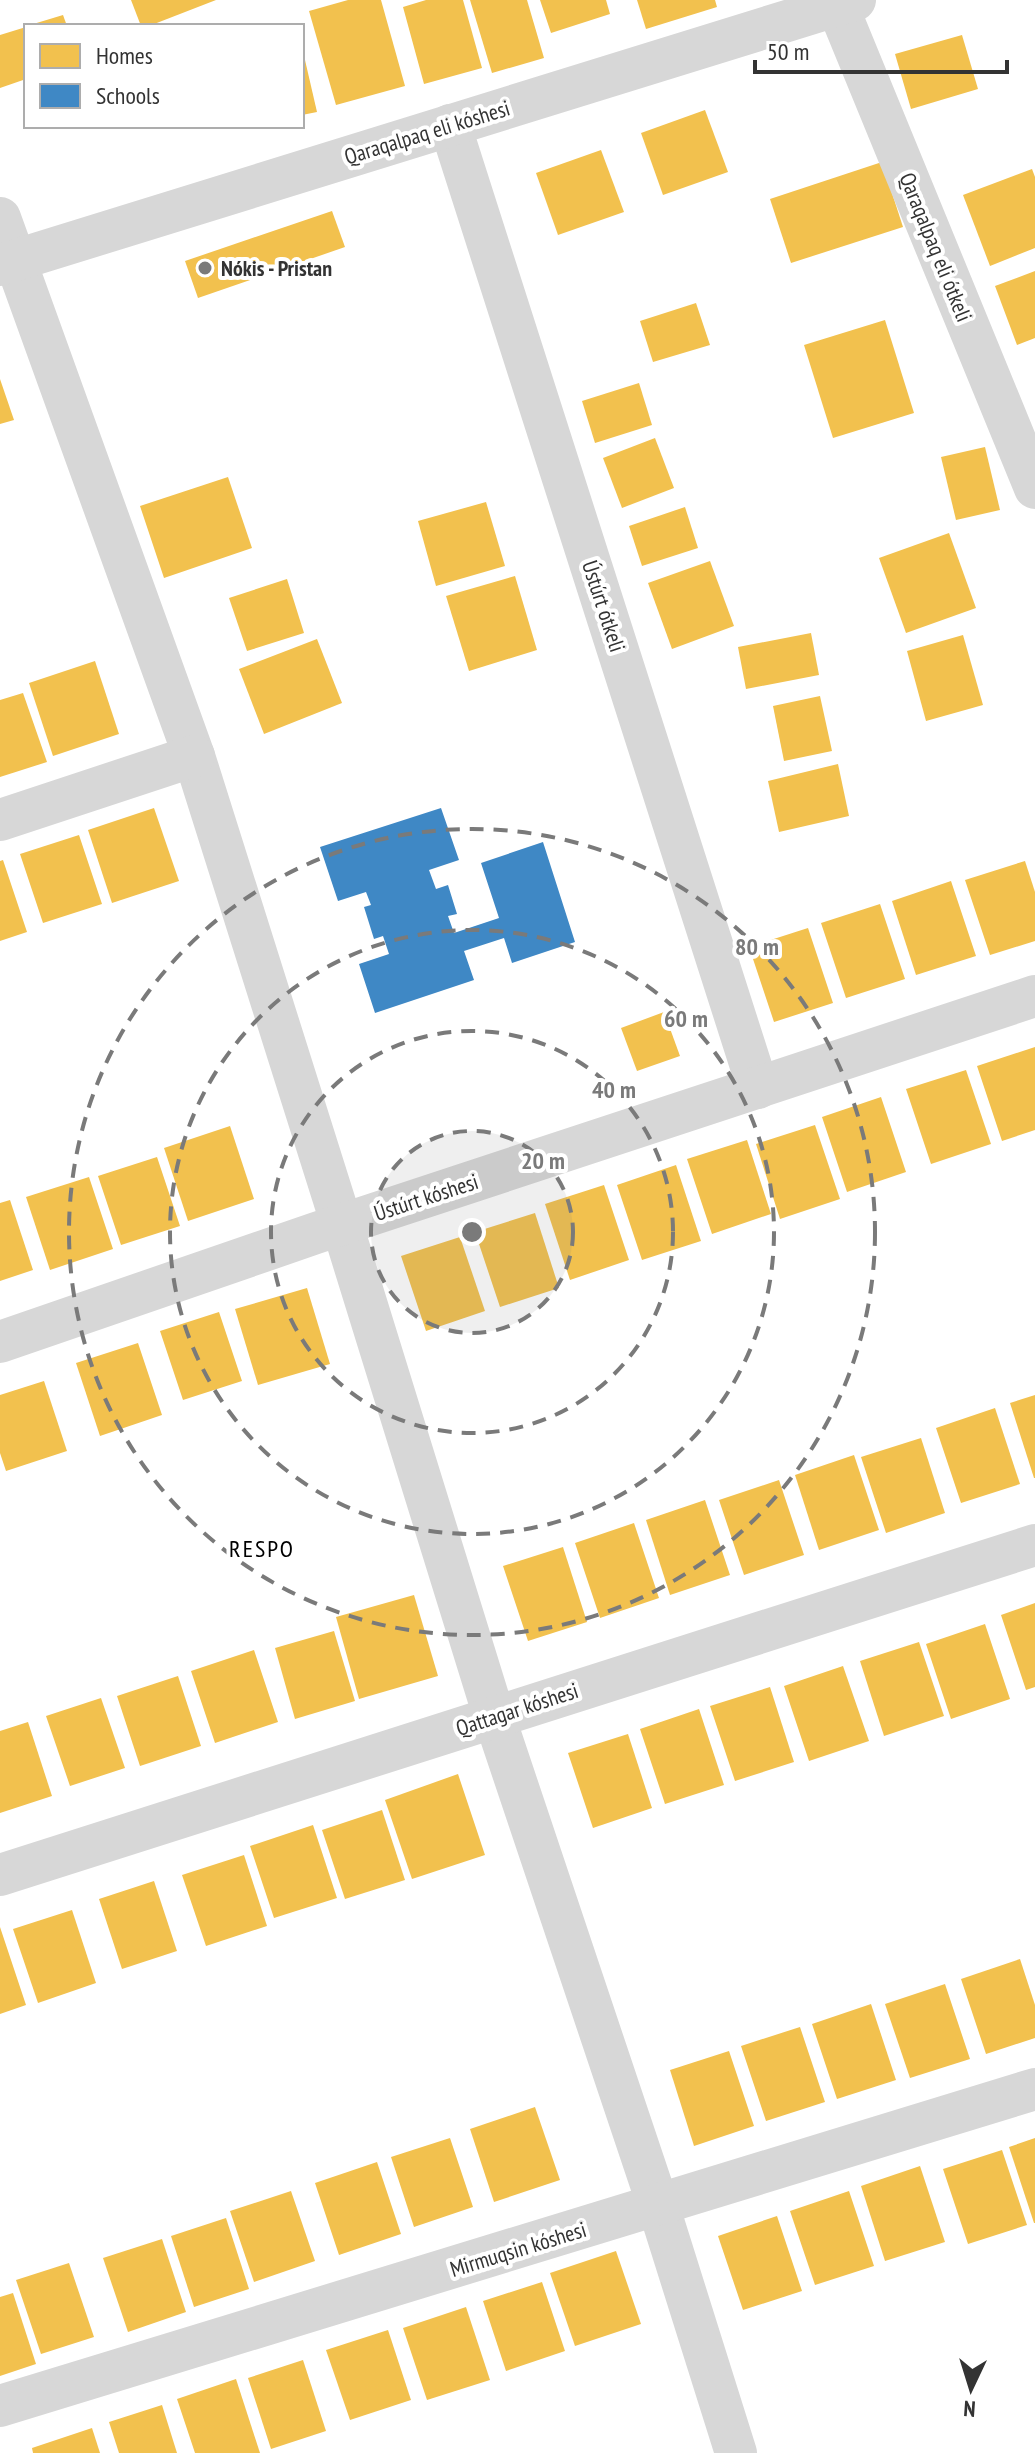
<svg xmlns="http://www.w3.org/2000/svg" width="1035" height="2453" font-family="'PT Sans Narrow',sans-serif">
<rect width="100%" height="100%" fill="#fff"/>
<g fill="#f2c14e">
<polygon points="131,0 216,0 149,26 141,26"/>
<polygon points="348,0 381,0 405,86 336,105 309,11"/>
<polygon points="426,0 463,0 482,68 424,84 403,7"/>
<polygon points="470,0 527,0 544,58 492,73"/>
<polygon points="540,0 606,0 610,14 551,33"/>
<polygon points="637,0 715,0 717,7 646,29"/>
<polygon points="63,15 67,26 30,26 30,25"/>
<polygon points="26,27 26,79 0,88 0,35"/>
<polygon points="962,35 978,89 911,109 895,54"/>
<polygon points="302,47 317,112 302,115"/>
<polygon points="705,110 728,172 663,195 641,133"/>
<polygon points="601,150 624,212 558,235 536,173"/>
<polygon points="882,162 903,227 791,263 770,199"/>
<polygon points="1032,169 1035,177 1035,248 990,266 963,195"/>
<polygon points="332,211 345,247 198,298 185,261"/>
<polygon points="1035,271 1035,338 1017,345 995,286"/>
<polygon points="696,303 710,345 653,362 640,321"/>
<polygon points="885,320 914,413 833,438 804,345"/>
<polygon points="0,379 14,420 0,424"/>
<polygon points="639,383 652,425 595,443 582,401"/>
<polygon points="655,438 674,488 622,508 603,458"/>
<polygon points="985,447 1000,510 956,520 941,457"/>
<polygon points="228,477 252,548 164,578 140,506"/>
<polygon points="486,502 505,566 436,586 418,521"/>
<polygon points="685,507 698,548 642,566 629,526"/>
<polygon points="949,533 976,608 906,633 879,558"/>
<polygon points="710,561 734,626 672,649 648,583"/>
<polygon points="515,576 537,650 469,671 446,596"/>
<polygon points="287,579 304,633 247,651 229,598"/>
<polygon points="811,633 819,675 746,689 738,647"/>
<polygon points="963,635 983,705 926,721 907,651"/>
<polygon points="317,639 342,703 264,734 239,669"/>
<polygon points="95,661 119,734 53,756 29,683"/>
<polygon points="23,693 47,762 0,777 0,700"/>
<polygon points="820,696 832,751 784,761 773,706"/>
<polygon points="838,764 849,816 779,832 768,781"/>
<polygon points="154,808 179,881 112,903 88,830"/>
<polygon points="79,835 102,904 43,923 20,854"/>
<polygon points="3,860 27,932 0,941 0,861"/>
<polygon points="1025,861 1035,892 1035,941 990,955 965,880"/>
<polygon points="951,881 976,956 916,975 892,901"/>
<polygon points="880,904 905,979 846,998 821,923"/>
<polygon points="808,928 833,1003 774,1022 749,947"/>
<polygon points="664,1012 680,1056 637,1071 621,1028"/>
<polygon points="1035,1047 1035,1130 1002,1141 977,1066"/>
<polygon points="966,1070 991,1144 931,1164 906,1089"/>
<polygon points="881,1097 906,1172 847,1192 822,1117"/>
<polygon points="815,1125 840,1199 780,1219 756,1144"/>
<polygon points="230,1126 254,1199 188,1221 164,1148"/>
<polygon points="747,1140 771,1214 712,1234 687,1159"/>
<polygon points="157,1157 180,1226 121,1245 98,1176"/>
<polygon points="676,1165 701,1241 642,1260 617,1185"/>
<polygon points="89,1177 113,1249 50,1270 26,1197"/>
<polygon points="604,1185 629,1260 570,1280 545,1204"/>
<polygon points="10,1200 33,1270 0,1281 0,1203"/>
<polygon points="535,1213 559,1288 500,1307 475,1232"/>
<polygon points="460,1237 485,1311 426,1331 401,1256"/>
<polygon points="307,1288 330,1364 258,1385 235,1309"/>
<polygon points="219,1312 242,1381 183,1400 160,1331"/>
<polygon points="138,1343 162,1415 100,1436 76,1363"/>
<polygon points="44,1381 67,1451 6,1471 0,1453 0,1395"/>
<polygon points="1035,1395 1035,1478 1034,1478 1010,1403"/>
<polygon points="995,1408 1020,1484 961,1503 936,1428"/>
<polygon points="921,1438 945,1513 886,1533 861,1457"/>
<polygon points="854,1455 879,1530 819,1550 795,1475"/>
<polygon points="779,1480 804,1555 744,1575 719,1500"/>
<polygon points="705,1500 730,1575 670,1595 646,1520"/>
<polygon points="634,1523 659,1598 600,1618 575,1543"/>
<polygon points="563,1547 587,1622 528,1641 503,1566"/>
<polygon points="414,1595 438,1676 359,1699 336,1617"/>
<polygon points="1035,1603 1035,1687 1026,1690 1001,1615"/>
<polygon points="985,1624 1010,1699 951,1719 926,1644"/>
<polygon points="334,1631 355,1701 295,1719 275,1648"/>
<polygon points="919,1642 944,1716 884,1736 860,1661"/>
<polygon points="254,1650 278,1722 215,1743 191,1671"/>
<polygon points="843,1666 869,1741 809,1761 784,1686"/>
<polygon points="178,1676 201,1746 140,1766 117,1696"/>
<polygon points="770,1687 794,1762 735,1781 710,1706"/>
<polygon points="101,1698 125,1768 70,1786 46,1716"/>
<polygon points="699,1709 724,1785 665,1804 640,1729"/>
<polygon points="28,1722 52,1796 0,1813 0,1731"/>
<polygon points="628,1734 652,1808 593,1828 568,1753"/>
<polygon points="458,1774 485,1855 412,1879 385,1800"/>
<polygon points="382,1810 405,1880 345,1899 322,1830"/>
<polygon points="313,1825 337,1898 274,1918 250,1846"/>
<polygon points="244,1855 267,1926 206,1946 182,1875"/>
<polygon points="154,1881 177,1951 122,1969 99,1899"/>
<polygon points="72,1910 96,1983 38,2003 13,1929"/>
<polygon points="0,1927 26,2005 0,2014"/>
<polygon points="1020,1959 1035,2005 1035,2038 986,2054 961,1979"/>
<polygon points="945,1984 970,2059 910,2078 885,2004"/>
<polygon points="871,2004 896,2080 837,2099 812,2024"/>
<polygon points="800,2027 825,2102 766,2121 741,2046"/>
<polygon points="729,2051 754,2126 694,2146 670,2070"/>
<polygon points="535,2107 560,2180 494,2202 470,2129"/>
<polygon points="450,2138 473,2207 414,2227 391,2157"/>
<polygon points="1035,2138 1035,2223 1034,2223 1009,2147"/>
<polygon points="1002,2150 1027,2225 968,2244 943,2169"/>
<polygon points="377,2162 401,2234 339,2255 315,2183"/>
<polygon points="920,2166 945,2242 885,2261 861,2186"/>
<polygon points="291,2191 315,2261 254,2282 230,2211"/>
<polygon points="849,2191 874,2266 815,2285 790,2211"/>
<polygon points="777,2216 802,2291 743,2310 718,2236"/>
<polygon points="226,2218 249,2289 194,2307 171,2236"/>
<polygon points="162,2239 186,2312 128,2332 103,2258"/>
<polygon points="616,2251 641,2324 575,2346 550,2273"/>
<polygon points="69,2263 94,2337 41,2354 16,2280"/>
<polygon points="542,2282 565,2351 506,2371 483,2301"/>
<polygon points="13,2293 36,2364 0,2376 0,2297"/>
<polygon points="466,2307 490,2380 427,2400 403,2328"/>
<polygon points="388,2330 411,2400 350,2420 326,2350"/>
<polygon points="303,2360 326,2431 271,2449 248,2378"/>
<polygon points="236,2379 260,2453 195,2453 177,2399"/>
<polygon points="162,2405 177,2453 119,2453 109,2422"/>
<polygon points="92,2428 100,2453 33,2453 32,2448"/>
</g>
<polygon fill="#3f88c5" points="441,808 459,860 429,870 436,889 448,885 457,914 448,916 454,933 499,918 481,863 543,842 575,942 512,963 504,938 464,951 474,980 375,1013 359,964 389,954 383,936 374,939 364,907 371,905 366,892 338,901 320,847"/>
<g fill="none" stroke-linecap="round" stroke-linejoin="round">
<g stroke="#d7d7d7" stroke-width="42">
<polyline points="837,5 1035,488"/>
<polyline points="450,125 758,1088"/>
<polyline points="0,218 194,756 342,1225 494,1716 658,2205 736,2453"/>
<polyline points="0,265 855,0"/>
<polyline points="0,820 194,756"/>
<polyline points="0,1342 316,1233 1035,996"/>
<polyline points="0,1875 1035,1545"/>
<polyline points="0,2406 1035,2089"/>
</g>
</g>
<circle cx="472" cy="1232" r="101" fill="#7a7a7a" fill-opacity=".12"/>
<g fill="none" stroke="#7a7a7a" stroke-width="4" stroke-dasharray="14 10">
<circle cx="472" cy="1232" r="101"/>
<circle cx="472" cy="1232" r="201"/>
<circle cx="472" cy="1232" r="302"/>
<circle cx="472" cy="1232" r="403"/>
</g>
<circle fill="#7a7a7a" stroke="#fff" stroke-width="3" cx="205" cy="268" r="8"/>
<g text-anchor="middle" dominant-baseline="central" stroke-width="8" stroke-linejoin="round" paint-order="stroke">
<g font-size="22" fill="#333" stroke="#fff">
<text transform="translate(427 132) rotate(-17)">Qaraqalpaq eli kóshesi</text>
<text transform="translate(936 247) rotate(68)">Qaraqalpaq eli ótkeli</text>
<text transform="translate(604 606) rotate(72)">Ústúrt ótkeli</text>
<text transform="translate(426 1197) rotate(-18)">Ústúrt kóshesi</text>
<text transform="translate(517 1709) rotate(-18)">Qattagar kóshesi</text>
<text transform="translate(518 2249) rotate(-17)">Mirmuqsin kóshesi</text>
</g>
<g font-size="22" font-weight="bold" fill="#333" stroke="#fff" text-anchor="start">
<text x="221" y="268">Nókis - Pristan</text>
</g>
<g font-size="24" letter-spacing="2" fill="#000" stroke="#fff">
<text x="262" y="1548">RESPO</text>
</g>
</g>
<circle cx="472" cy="1232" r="12" fill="#7a7a7a" stroke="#fff" stroke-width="4"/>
<g font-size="24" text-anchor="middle" font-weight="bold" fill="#7a7a7a" stroke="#fff" stroke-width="8" stroke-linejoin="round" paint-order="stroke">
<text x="757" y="955">80 m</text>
<text x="686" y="1027">60 m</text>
<text x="614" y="1098">40 m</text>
<text x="543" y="1169">20 m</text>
</g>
<rect x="24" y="24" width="280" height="104" fill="#ffffff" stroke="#adadad" stroke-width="2"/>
<rect x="40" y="44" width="40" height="24" fill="#f2c14e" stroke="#adadad" stroke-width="2"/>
<text x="96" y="64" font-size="24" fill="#333333">Homes</text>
<rect x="40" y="84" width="40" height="24" fill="#3f88c5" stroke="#adadad" stroke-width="2"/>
<text x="96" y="104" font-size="24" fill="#333333">Schools</text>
<g transform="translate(971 2389) rotate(184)" stroke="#ffffff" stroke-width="6" paint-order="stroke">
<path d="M0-6L14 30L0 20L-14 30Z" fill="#333333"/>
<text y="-12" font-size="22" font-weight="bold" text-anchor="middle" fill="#333333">N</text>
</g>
<path d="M755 60v12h252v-12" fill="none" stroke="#333333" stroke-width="4"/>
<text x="767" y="60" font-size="24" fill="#333333" stroke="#ffffff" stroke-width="6" paint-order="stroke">50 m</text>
</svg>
